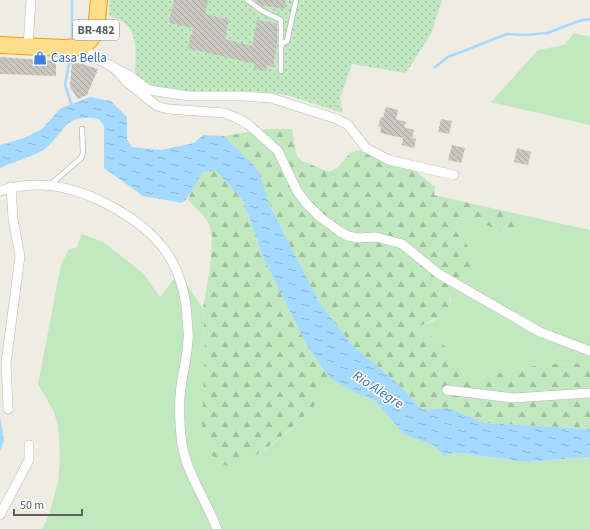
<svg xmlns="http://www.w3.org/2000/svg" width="590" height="529" font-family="'Source Sans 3',sans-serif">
<defs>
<pattern id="forest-firs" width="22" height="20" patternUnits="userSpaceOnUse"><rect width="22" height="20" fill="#c1e8bf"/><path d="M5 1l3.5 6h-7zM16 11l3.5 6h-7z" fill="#a0bf9f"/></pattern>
<pattern id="park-dots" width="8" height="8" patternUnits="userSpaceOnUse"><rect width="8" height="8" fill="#c1e8bf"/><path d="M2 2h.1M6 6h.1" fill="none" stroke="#a0bf9f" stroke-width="1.8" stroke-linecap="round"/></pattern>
<pattern id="water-ripples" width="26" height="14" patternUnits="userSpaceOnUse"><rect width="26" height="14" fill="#a4daff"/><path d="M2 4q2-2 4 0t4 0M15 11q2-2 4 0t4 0" fill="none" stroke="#89b4d2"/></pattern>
<pattern id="building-back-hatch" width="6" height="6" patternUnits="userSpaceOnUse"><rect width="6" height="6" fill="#cac7c1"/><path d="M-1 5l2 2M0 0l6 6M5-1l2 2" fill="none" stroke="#a7a5a0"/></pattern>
</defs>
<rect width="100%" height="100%" fill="#efece4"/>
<g fill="#c1e8bf">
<polygon points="574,33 590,37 590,125 491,102 538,50 564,45"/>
<polygon points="518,214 590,230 590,363 544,364 467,380 445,346 418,327 435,320 451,301 449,291 474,276 462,239 455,230 457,220 471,219 482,222 499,232 518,230 522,223"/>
<path d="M82,234l21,8 40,31 17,24 16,-21 12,10 15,23 2,34 -1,55 30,68c26,-9 61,-37 78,-59 7,-8 12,-20 18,-29l25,15 19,7 31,35 28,10 10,10 16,-2 68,9 63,-5v72h-548l7,-14 9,-33 2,-23 -2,-33 -4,-14 -16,-28 23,-119 7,-15 9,-3z"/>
</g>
<g fill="url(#forest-firs)">
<path d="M269,129h23l5,27 5,5 27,11 9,-5 12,-14 13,-4 40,12 32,26 -1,8 84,19 4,9 -4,7 -19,2 -17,-10 -11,-3 -14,1 -2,10 19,24v22l-25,15c5,25 -12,26 -31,36l27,19 22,34 77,-16 46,-1v66l-105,-6 -37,-15 -25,2 -29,-30 -42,-35 -33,-43 -16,-28 -37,-78 -32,-51 -10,-9z"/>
<path d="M216,171l27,29 20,57 45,91 22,30c-6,9 -10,20 -17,29 -13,15 -59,55 -78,59 -19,3 -30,-19 -33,-34l3,-89 -2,-34 7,-41 2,-31 -3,-13 -7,-10 -14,-14 7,-17 8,-11z"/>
</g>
<path fill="url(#park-dots)" d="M110,0h332l-11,34 -25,39 -54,-9 -12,34 3,15 -56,-18 -36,-4h-62l-37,-5 -17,-10c0,-15 4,-40 -9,-52 -4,-4 -11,-6 -17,-8z"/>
<g fill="url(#water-ripples)">
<path d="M90,97l21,4 16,16v22l5,8 29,3 33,-7 9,-8 21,1 28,27 7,10 11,33 49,96 33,43 42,35 29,30 25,-2 37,15 105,6v28l-63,5 -68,-9 -16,2 -10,-10 -28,-10 -31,-35 -19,-7 -25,-15 -22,-30 -45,-91 -20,-57 -27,-29 -13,1c-7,9 -13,26 -21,31l-39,-7 -39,-28v-42l-5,-7c-35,-6 -32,11 -53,29 -11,8 -33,14 -46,20v-23l24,-7 18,-9 19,-21z"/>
<polygon points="0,415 4,441 0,451"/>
</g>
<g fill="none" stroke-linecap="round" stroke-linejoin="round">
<g stroke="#a4daff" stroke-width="2.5">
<polyline points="72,41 72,0"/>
<polyline points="71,52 65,85 72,106"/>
<polyline points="435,67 448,57 507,34 525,35 547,33 579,21 590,19"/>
</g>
</g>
<g fill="url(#building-back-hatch)">
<polygon points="174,0 208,0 205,14 229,20 225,39 252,46 257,20 277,24 277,44 273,67 267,65 266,71 254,69 255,64 188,48 193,28 169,23"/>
<polygon points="255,0 286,0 284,9 260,5"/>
<polygon points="0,57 56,61 56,76 0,74"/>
<polygon points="72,61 98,69 87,95 78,99 70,87"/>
<polygon points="386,107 398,110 396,119 406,122 404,127 414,130 412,138 416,139 414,148 402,145 403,138 380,133 381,127 378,126 381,117 383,118"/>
<polygon points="441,119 452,121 449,134 438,132"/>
<polygon points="452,145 465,148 461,163 448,160"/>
<polygon points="517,148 531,152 528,165 514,162"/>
</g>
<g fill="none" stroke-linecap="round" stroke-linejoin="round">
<g stroke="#b7babf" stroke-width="6">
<g id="lane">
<polyline points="247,0 264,12 281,20 281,71"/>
<polyline points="281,45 287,41 296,0"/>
<polyline points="50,185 81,158 83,153 82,129"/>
</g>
</g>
<g stroke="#b7babf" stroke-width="10">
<g id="street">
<polyline points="28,46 31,0"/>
<polyline points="82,47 95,58 127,74 149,90 189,96 242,96 271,98 337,119 348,125 366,148 389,160 454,175"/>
<polyline points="112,66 128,83 157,106 168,109 224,113 237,118 249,125 278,151 297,191 306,203 320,217 339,231 348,236 358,238 376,237 402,244 439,274 519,320 540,332 590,351"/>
<path d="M0,191c36,-12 72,-5 105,12 49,25 78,56 82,113 0,8 2,17 1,24 -1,20 -7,38 -8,57 -1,14 0,38 3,52 6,28 24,53 34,80"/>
<polyline points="447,390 513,398 590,393"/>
<polyline points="8,409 6,363 20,256 13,219 11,187"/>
<polyline points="0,515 29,460 29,445"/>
</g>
</g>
<g stroke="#f3a000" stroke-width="18">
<polyline id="highway" points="0,45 63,48 82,47 91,39 96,30 99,0"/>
</g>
<use href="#lane" stroke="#fff" stroke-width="4.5"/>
<use href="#street" stroke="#fff" stroke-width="9"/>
<use href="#highway" stroke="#ffde8b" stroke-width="16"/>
</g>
<defs>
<g id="shop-bare" transform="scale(1.08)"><path d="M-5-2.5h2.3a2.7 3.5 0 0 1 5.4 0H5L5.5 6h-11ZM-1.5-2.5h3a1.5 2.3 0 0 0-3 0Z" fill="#3f7fe0" stroke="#fff" stroke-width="2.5" paint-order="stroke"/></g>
</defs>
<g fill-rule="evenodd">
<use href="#shop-bare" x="40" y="58"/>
</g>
<g text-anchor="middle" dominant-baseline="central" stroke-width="3" stroke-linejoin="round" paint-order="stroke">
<rect fill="#fff" stroke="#8d9093" stroke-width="1" x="73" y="20" width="46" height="20" rx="3"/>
<g font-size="12" font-weight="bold" fill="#5c6065">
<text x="96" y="30">BR-482</text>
</g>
<g font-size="13" fill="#366cbe" stroke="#fff" text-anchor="start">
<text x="51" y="58">Casa Bella</text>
</g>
<g font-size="14" font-style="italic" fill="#3a75ad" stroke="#fff">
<text transform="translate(378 390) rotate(33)">Rio Alegre</text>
</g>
</g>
<path d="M14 509v6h68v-6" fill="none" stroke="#5c6065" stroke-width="2"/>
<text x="20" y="509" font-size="12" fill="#5c6065" stroke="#ffffff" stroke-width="3" paint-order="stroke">50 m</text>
</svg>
